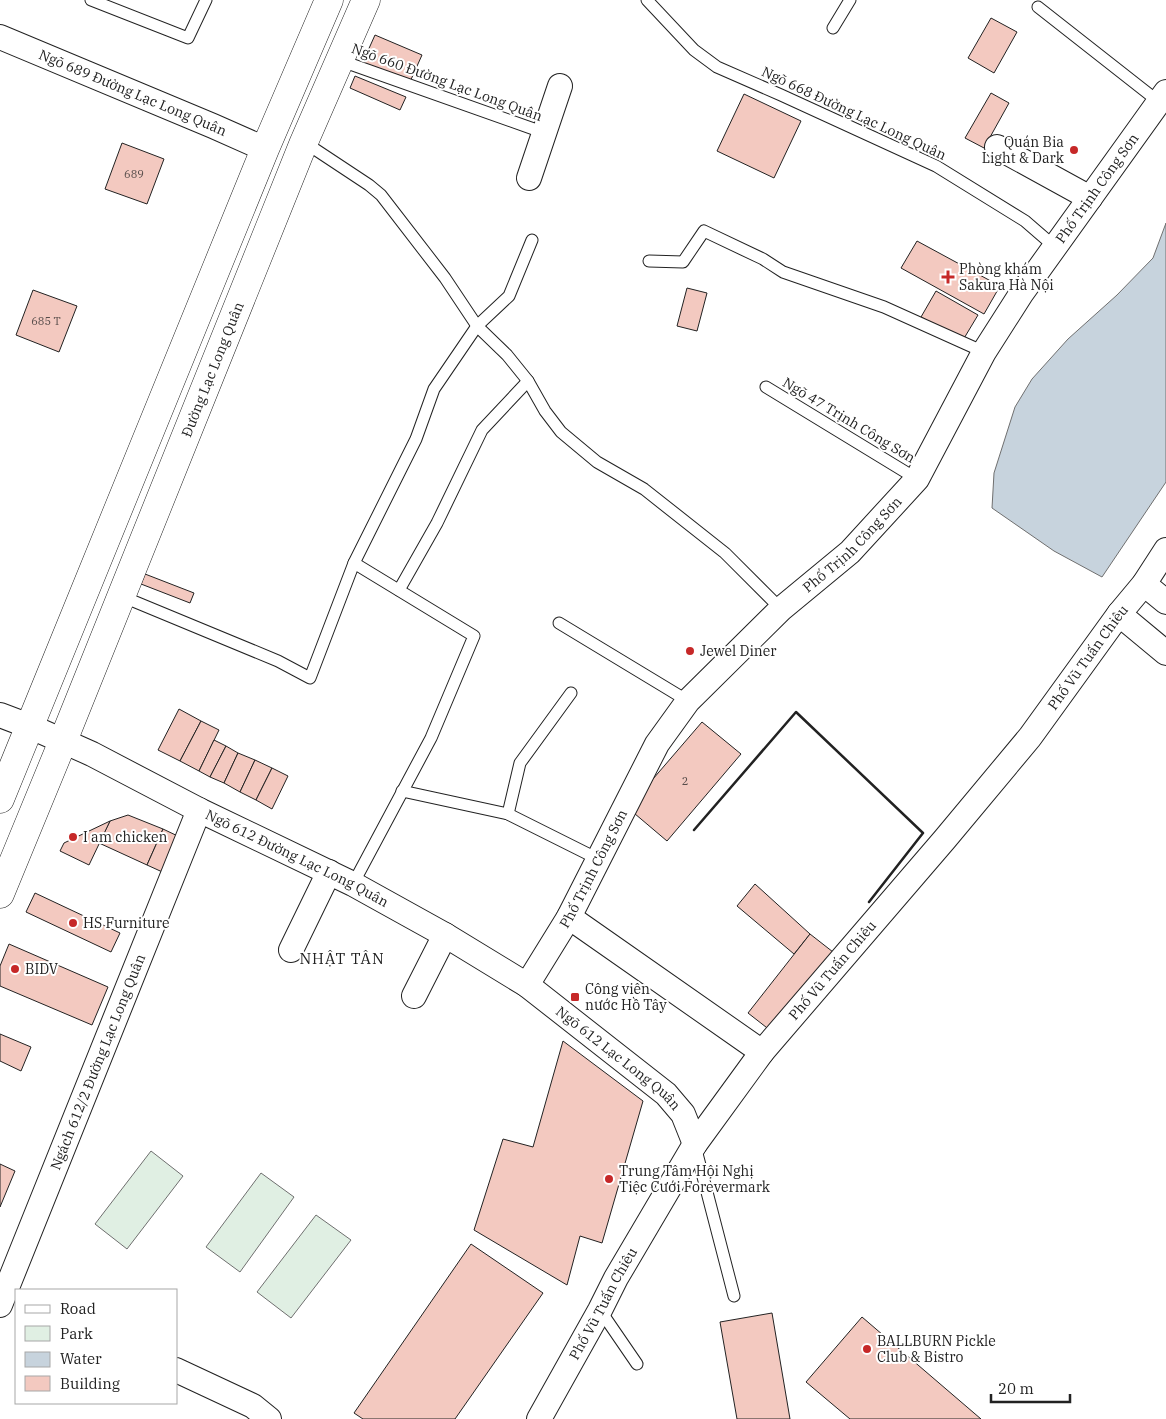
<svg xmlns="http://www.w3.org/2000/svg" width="1166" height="1419" font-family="'IBM Plex Serif',serif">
<rect width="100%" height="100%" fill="#fff"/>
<g fill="#e0efe3" stroke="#6f6f6f">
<polygon points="151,1151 183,1176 127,1249 95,1224"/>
<polygon points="261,1173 294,1197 240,1272 206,1247"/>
<polygon points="316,1215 351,1240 291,1318 257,1292"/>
</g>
<polygon fill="#c7d3dd" stroke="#6f6f6f" points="1166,223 1166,482 1102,577 1054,551 992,508 994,473 1015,407 1032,379 1068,339 1117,295 1153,258"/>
<g fill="#f3c9c0" stroke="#222">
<polygon points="991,18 1017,32 994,73 968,58"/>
<polygon points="375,35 422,55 409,84 362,64"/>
<polygon points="355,76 406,97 400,110 350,88"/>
<polygon points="991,93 1009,103 984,148 965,138"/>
<polygon points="744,94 801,121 774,178 717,151"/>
<polygon points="122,143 164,159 147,204 105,189"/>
<polygon points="917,241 1000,286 984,314 901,268"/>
<polygon points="687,288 707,293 697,331 677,326"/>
<polygon points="33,290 77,306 59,352 16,335"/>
<polygon points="936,291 978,315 963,340 921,317"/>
<polygon points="145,574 194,593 190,603 141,584"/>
<polygon points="179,709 201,721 180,761 158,750"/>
<polygon points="201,721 219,730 199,771 180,761"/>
<polygon points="702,722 741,754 667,841 628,808"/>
<polygon points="214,740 226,746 210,777 199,771"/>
<polygon points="226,746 238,753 224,783 210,777"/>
<polygon points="238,753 255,760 240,792 224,783"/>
<polygon points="255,760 272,768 256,800 240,792"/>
<polygon points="272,768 288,776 272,809 256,800"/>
<polygon points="128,815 163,829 147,865 99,843 110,821"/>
<polygon points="110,821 89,865 60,851 64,843"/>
<polygon points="163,829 184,839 169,875 147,865"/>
<polygon points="755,884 810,934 794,954 737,906"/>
<polygon points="35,893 120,933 111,952 26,912"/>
<polygon points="810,934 833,952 771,1031 748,1013"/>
<polygon points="9,944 108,987 92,1025 0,986 0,966"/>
<polygon points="0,1034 31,1047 21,1071 0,1061"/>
<polygon points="563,1041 643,1101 602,1243 580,1236 567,1285 474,1230 503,1139 533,1147"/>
<polygon points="0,1164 15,1171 0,1207"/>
<polygon points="471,1244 543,1293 455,1419 363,1419 354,1413"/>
<polygon points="772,1313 790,1419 737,1419 720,1322"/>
<polygon points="862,1317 981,1419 850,1419 806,1382"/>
</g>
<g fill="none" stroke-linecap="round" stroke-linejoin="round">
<g stroke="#222" stroke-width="13">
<g id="service">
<polyline points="91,0 188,38 206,0"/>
<polyline points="647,0 694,50 717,67 781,95 936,166 1025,221 1055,247"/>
<polyline points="1038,7 1159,102"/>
<polyline points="833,28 850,0"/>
<polyline points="339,60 545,133"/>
<polyline points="304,142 369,185 381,195 445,278 477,326 507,355 528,381 545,411 561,432 597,462 644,489 725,553 781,609"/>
<polyline points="649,261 683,262 704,231 763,259 783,272 884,307 984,352"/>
<polyline points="766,387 917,479"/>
<polyline points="354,563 416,439 434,389 477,326 509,296 532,240"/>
<polyline points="399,590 437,523 482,430 528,381"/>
<polyline points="121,596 278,661 310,678 354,563 474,636 431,738 353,884"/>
<polyline points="559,623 688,701"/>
<polyline points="402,791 508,814 598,859"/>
<polyline points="508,814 520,763 571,693"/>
<polyline points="695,1146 734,1296"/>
<polyline points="600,1310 637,1364"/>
</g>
</g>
<g stroke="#222" stroke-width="26">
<g id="minor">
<path id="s1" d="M0,37l213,89 52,23"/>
<polyline points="997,147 1090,198"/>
<polyline points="529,178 560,86"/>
<polyline points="1144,584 1166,602"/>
<polyline points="1119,614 1166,653"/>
<path id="s2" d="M0,715l29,11 63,28 107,56 154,74 92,51 82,50 139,109 17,20 12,30"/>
<polyline points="569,917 762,1052"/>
<polyline points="291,950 329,872"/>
<path id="s3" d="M527,985l42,-68 88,-173 31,-43 93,-92 69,-57 67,-73 67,-127 37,-58 145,-202"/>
<polyline points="414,996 445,935"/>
<path id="s4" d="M0,1305l199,-495"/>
<polyline points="176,1370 253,1406 269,1419"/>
<path id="s5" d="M539,1419l61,-109 16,-32 79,-134 67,-92 183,-213 85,-102 89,-123 25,-30 22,-34"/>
</g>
</g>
<g stroke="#222" stroke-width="29">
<g id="secondary">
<polyline points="0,799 265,149 329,0"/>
<path id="s6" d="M0,894l63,-153 241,-599 62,-142"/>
</g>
</g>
<use href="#service" stroke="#fff" stroke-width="11"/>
<use href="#minor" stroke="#fff" stroke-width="24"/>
<use href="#secondary" stroke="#fff" stroke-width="28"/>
<polyline stroke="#222" stroke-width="2.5" points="694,830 796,712 923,833 869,902"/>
</g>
<g fill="#c62828" stroke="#fff" stroke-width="2">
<circle cx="1074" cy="150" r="5"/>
<path d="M945.5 269.5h5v5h5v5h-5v5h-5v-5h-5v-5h5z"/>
<circle cx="690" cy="651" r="5"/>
<circle cx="73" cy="837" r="5"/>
<circle cx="73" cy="923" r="5"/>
<circle cx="15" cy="969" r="5"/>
<rect x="570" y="992" width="10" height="10" rx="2.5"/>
<circle cx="609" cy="1179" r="5"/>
<circle cx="867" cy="1349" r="5"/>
</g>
<g text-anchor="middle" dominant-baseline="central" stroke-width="4" stroke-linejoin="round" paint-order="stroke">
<g font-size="11" fill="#564c4a">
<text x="134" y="174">689</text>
<text x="46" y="321">685 T</text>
<text x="685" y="781">2</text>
</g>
<g font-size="14" fill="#222" stroke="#fff">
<text transform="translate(447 82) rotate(20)">Ngõ 660 Đường Lạc Long Quân</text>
<text stroke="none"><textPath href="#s1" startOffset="144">Ngõ 689 Đường Lạc Long Quân</textPath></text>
<text transform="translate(854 113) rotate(25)">Ngõ 668 Đường Lạc Long Quân</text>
<text stroke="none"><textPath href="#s3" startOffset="989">Phố Trịnh Công Sơn</textPath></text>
<text stroke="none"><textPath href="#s6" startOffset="566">Đường Lạc Long Quân</textPath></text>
<text transform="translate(849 420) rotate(31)">Ngõ 47 Trịnh Công Sơn</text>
<text stroke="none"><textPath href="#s3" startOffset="554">Phố Trịnh Công Sơn</textPath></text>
<text stroke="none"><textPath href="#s5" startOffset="942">Phố Vũ Tuấn Chiêu</textPath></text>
<text stroke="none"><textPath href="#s2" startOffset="330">Ngõ 612 Đường Lạc Long Quân</textPath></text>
<text stroke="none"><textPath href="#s3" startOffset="134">Phố Trịnh Công Sơn</textPath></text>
<text stroke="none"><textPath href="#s5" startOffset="538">Phố Vũ Tuấn Chiêu</textPath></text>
<text stroke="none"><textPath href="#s2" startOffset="710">Ngõ 612 Lạc Long Quân</textPath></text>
<text stroke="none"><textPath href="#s4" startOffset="262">Ngách 612/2 Đường Lạc Long Quân</textPath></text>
<text stroke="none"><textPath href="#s5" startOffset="132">Phố Vũ Tuấn Chiêu</textPath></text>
</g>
<g font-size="14" fill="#222" stroke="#fff" text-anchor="start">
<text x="1064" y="142" text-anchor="end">Quán Bia<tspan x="1064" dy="16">Light &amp; Dark</tspan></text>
<text x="959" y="269">Phòng khám<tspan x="959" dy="16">Sakura Hà Nội</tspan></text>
<text x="700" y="651">Jewel Diner</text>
<text x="83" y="837">I am chicken</text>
<text x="83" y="923">HS Furniture</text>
<text x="25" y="969">BIDV</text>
<text x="585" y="989">Công viên<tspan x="585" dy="16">nước Hồ Tây</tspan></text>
<text x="619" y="1171">Trung Tâm Hội Nghị<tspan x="619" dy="16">Tiệc Cưới Forevermark</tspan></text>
<text x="877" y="1341">BALLBURN Pickle<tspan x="877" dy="16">Club &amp; Bistro</tspan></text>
</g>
<g font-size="15" letter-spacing="1" fill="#222" stroke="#fff">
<text x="342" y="958">NHẬT TÂN</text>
</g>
</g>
<rect x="15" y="1289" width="162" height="115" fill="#ffffff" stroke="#a7a7a7"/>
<rect x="25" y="1305" width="25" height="8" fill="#ffffff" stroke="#a7a7a7"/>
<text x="60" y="1314" font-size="15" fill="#222222">Road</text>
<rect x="25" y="1326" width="25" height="15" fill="#e0efe3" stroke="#a7a7a7"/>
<text x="60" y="1339" font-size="15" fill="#222222">Park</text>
<rect x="25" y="1352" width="25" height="15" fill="#c7d3dd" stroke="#a7a7a7"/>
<text x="60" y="1364" font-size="15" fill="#222222">Water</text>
<rect x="25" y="1376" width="25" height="15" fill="#f3c9c0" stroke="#a7a7a7"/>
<text x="60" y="1389" font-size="15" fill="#222222">Building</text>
<path d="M991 1394v8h79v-8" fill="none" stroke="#222222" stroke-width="2.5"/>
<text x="998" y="1394" font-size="15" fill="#222222" stroke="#ffffff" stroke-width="4" paint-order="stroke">20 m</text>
</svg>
